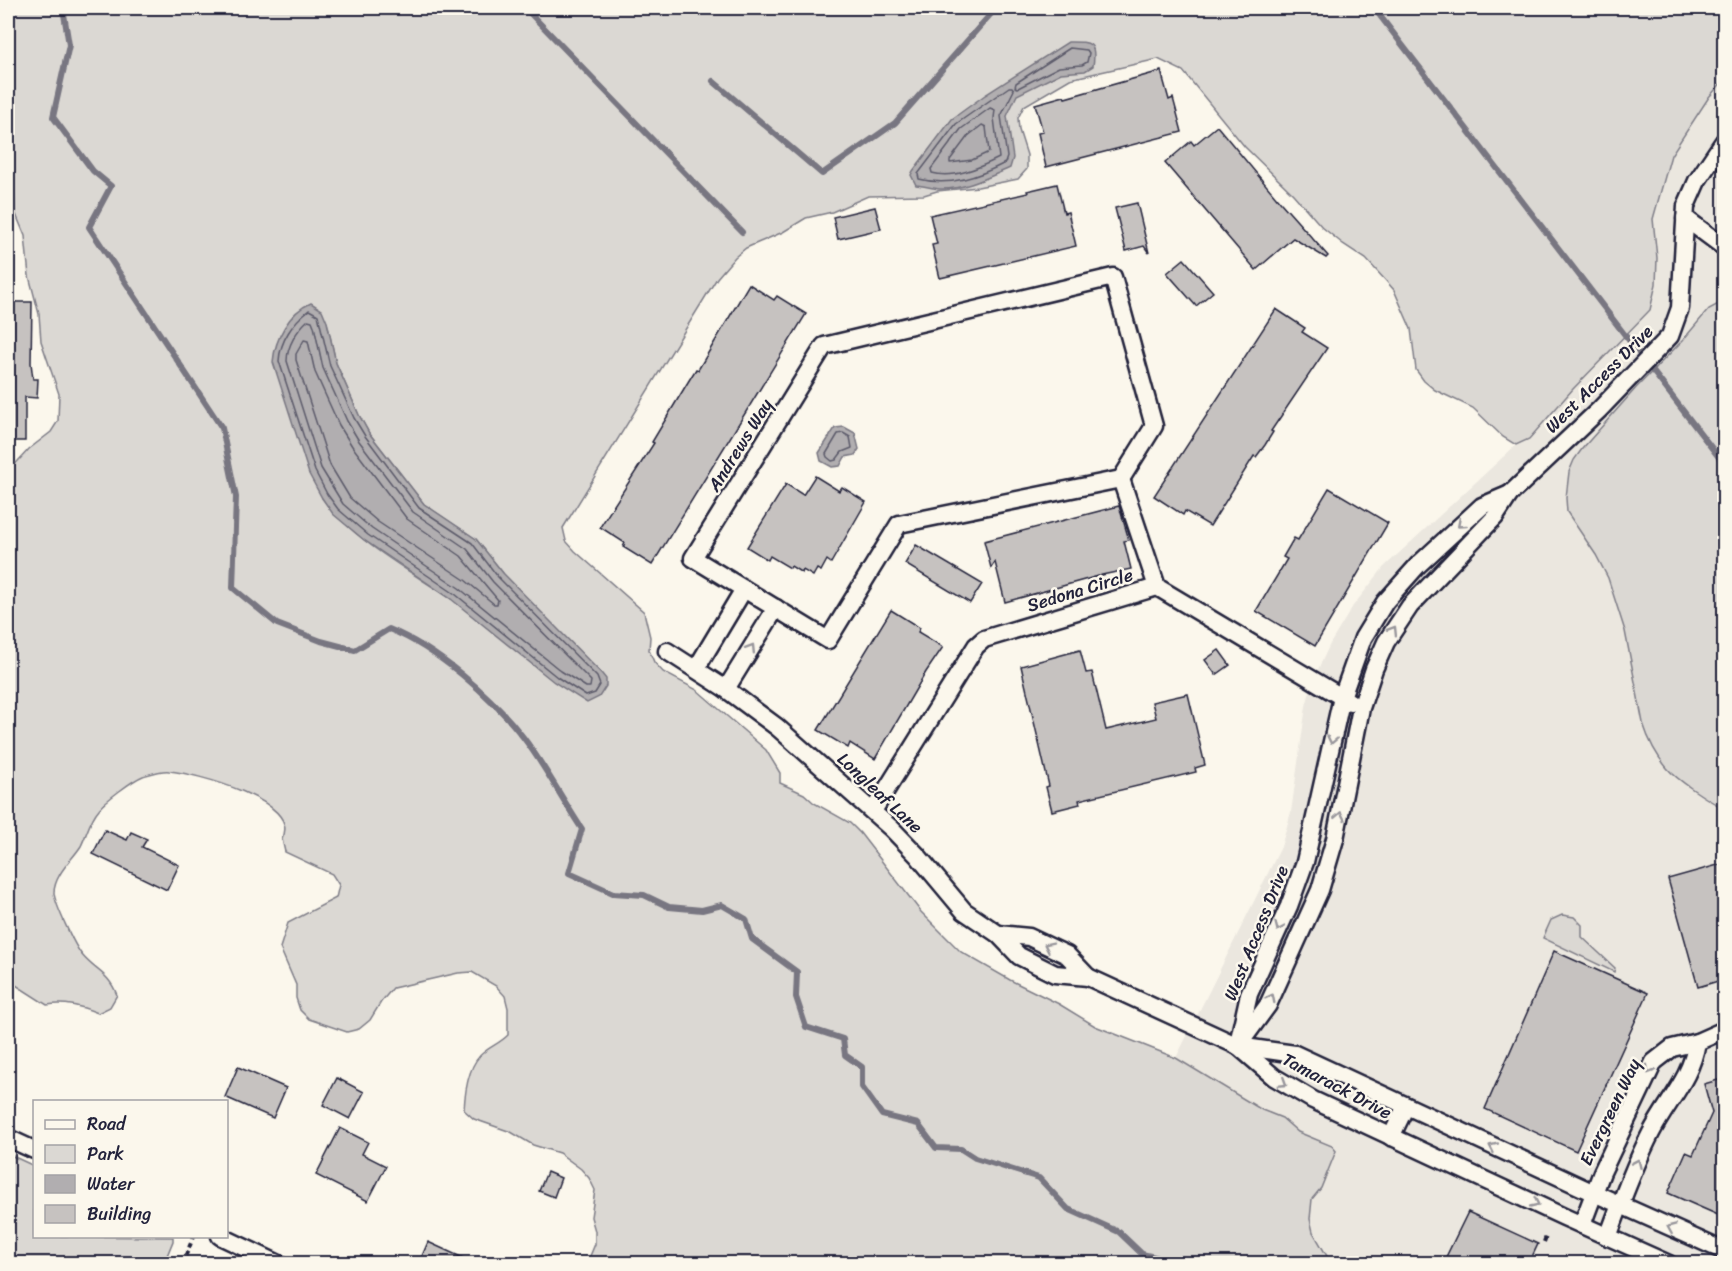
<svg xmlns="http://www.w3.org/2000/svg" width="1732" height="1271" font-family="Sriracha,sans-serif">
<rect width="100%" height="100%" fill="#fbf7ec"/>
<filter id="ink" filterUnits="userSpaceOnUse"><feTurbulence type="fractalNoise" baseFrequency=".0167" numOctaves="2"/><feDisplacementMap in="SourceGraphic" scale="12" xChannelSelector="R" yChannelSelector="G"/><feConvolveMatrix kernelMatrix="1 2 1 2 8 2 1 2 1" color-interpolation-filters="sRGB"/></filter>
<g filter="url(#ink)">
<polygon fill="#ebe7df" points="1724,80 1724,1263 1331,1263 1313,1232 1310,1219 1312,1198 1321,1188 1336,1151 1332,1146 1298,1132 1282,1118 1262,1110 1176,1058 1281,847 1291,812 1306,706 1313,680 1330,644 1353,606 1384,567 1516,445 1529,439 1573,389 1657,258 1653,219 1671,155 1709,97"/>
<g fill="#dbd8d3" stroke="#7e7d87" stroke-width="1.5" fill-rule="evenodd">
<path d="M8,8h1716v72l-15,17 -38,58 -18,64 4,39 -1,26 -6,26 -77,79 -44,50 -13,6 -13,-8 -30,-29 -38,-18 -11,-9 -8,-11 -5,-41 -17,-39 -7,-8 -21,-23 -23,-15 -21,-17 -29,-33 -48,-47 -62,-76 -25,-12 -88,20 -46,27 -6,12 1,12 8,25v14l-9,10 -40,8 -41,4 -13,4 -56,1 -36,16 -26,6 -23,14 -37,16 -11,9 -18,21 -154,250 3,13 9,10 69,61 6,25 -1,13 5,12 9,10 34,18 69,60 14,23v10l24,11 10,9 36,20 10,10 61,79 40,40 49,28 49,24 36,22 81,32 86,52 20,8 16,14 34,14 4,5 -15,37 -9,11 -2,20 3,13 18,31h-739l-2,-7 5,-12v-13l-4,-14 4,-27 -6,-12 -8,-9 -22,-16 -26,-8 -22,-13 -37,-13 -10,-9c1,-19 5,-47 20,-58 9,-7 16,-9 24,-17v-27l-3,-12 -9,-10 -24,-14 -14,1 -65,15 -12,14 -11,18 -11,9 -12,3 -38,-13 -9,-9 -4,-12v-13l-16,-37 8,-25 48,-25 3,-13 -7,-11 -47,-22 -3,-13c22,-38 -89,-66 -113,-68 -7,-1 -19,3 -26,5 -10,4 -38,25 -44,33 -9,10 -12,25 -18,37 -9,14 -27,29 -27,47 1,11 20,52 28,62 14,17 26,17 35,40l-7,12 -12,6c-18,-7 -32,-11 -51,-8l-39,-25v-508l21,-23 22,-17 7,-11 1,-27 -18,-53 -2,-27 -10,-38 -4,-40 -10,-24 -1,-26 -6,-21zM327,322l9,41 23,52 10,18 55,71 52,35 27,34 -52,26c-44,-30 -97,-58 -129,-101z"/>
<path d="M1724,301v507c-14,-6 -47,-28 -57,-40 -10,-12 -19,-29 -24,-45l-18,-92 -17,-53 -12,-23 -29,-43 -1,-14 3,-26 5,-12 8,-11 54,-61 47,-48 26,-31z"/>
<polygon points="1562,915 1574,917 1582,925 1582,937 1615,968 1614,972 1543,938 1551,920"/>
<polygon points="8,1154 34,1166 34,1236 173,1237 173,1241 164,1263 8,1263"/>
</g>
<g fill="#b1aeb0" stroke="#787681" stroke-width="1.5">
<path d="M1068,42c22,0 29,-1 25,24l-8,5 -24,2 -44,22 -10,21 6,42 -3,10c-21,9 -46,22 -70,21 -8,-1 -16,-3 -24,-4l-5,-10 2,-4 39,-52 33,-24z"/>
<path d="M311,303l11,7 5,12 9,41 23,52 10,18 55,71 52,35 27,34 99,101 4,5v7l-7,11 -12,6 -33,-21 -103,-83 -87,-59 -31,-26 -11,-16 -13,-24 -36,-112c2,-23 16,-50 38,-59z"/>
<polygon points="844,427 855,433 859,449 855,455 845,457 840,466 832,467 821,461 819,453 835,428"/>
</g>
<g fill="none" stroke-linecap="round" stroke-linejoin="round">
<g stroke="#5b5a6a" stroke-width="1.5">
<polygon points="1070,48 1087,50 1089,53 1087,62 1082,65 1059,67 1018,88 1015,87 1016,83"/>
<path d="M1009,87h3l2,3 -13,26 6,41 -2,6c-27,14 -56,24 -86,16l-1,-5 38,-50z"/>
<path d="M990,108l5,2 -1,8 5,40c-20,10 -46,21 -67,15l-1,-4 30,-40z"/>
<polygon points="982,125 986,127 989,152 972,160 950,163 950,160 968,136"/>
<path d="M309,310l9,5 12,51 24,52 11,18 54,72 53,35 26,34 99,100 3,8 -5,8 -9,3 -29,-19 -102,-83 -87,-59 -30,-26 -11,-15 -12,-23 -36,-110c1,-20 14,-39 30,-51z"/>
<path d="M308,320l4,1 2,5 9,42 24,53 12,20 54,71 54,37 26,33 98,99 -1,6h-4l-25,-16 -102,-83 -87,-59 -29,-25 -22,-36 -34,-107c0,-15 10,-31 21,-41z"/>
<polygon points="304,340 308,341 315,372 339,425 352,446 407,519 461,556 498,600 497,604 494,604 465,580 378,522 350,498 330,465 296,360 296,354"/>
<polygon points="843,433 850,437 852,448 842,452 836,460 832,461 827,457 826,454 838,434"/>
</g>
<g stroke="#787681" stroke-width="6">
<path d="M63,8l6,37 -16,72 40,54 18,15 -22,41 133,201 14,69 -3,91 44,36 44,17 34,9 34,-21c47,19 103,67 134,108 22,29 39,62 59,92l-13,44 44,20 31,2 25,12 33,3 20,-5 24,14 6,20 45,33 -1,25 10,30 37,12 2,16 17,12v20l20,28 36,9 18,24 25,1 14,9 64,20 29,31 51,23 23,22 42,10"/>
<polyline points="525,8 742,232"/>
<polyline points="1374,8 1724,464"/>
<polyline points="713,81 822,174 895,123 996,8"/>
</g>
</g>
<g fill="#c6c2c0" stroke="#22223b" stroke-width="1.5">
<polygon points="1161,71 1169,100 1173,98 1182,132 1046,167 1038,133 1043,132 1035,104 1064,96 1065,98"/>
<polygon points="1217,126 1281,203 1328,256 1326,258 1293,238 1256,270 1165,163 1191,141 1194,145"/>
<polygon points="1057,184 1064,213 1068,212 1076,246 940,278 932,245 937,244 930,215 1028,193 1027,191"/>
<polygon points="1137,203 1149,253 1144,246 1126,251 1115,208"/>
<polygon points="875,207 881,229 838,239 833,217"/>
<polygon points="1184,259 1213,292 1196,306 1167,273"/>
<polygon points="749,284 774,300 777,296 806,314 652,565 623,547 625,543 600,527 654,443 652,442 688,382 696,369 698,370"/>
<polygon points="8,302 32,302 31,363 33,379 38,379 37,398 25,397 25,441 8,441"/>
<polygon points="1276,309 1305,328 1302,332 1327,348 1271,431 1273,432 1265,445 1256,457 1254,456 1210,526 1185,511 1183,515 1154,496"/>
<polygon points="815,476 839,491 842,487 866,502 831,563 827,560 821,571 817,569 813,576 803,570 802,573 791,566 790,568 770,556 768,560 747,547 786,484 803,495"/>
<polygon points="1329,488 1388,523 1315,646 1256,611 1287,559 1283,557 1294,538 1298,540"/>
<polygon points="1119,506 1129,540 1124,541 1131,569 1102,575 1005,602 995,562 991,568 984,541"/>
<polygon points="916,545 982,584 970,603 905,564"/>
<polygon points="891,610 920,628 918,632 943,647 926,672 875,759 850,743 848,748 818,730"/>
<polygon points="1080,650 1086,673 1092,672 1106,730 1156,718 1152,702 1188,694 1205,765 1195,768 1196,772 1079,800 1080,804 1052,811 1046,787 1049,786 1021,666"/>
<polygon points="1219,650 1230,665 1216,675 1205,660"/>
<polygon points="105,830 127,840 131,832 147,839 142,847 179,865 167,890 93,854"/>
<polygon points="1725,863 1725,979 1698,987 1668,879"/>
<polygon points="1554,951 1648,993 1576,1151 1485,1109"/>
<polygon points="238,1067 286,1088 273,1118 225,1097"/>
<polygon points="337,1078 364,1092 350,1119 323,1105"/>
<polygon points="1725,1078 1725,1218 1668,1193 1686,1152 1693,1155 1712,1113 1704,1084"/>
<polygon points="340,1128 368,1142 362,1154 386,1166 368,1201 316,1175"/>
<polygon points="547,1172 561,1178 554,1197 539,1191"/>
<polygon points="1468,1212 1538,1244 1529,1263 1443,1263"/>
<polygon points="428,1242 474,1263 419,1263"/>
</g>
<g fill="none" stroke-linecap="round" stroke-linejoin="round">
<g stroke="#22223b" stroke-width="21">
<g id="street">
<polyline points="1685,218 1724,247"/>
<polygon points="1113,277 1154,426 1121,479 899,524 828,640 693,558 824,346"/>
<polyline points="1121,479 1157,587"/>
<polyline points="667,651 726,689 777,727 892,829 918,856 964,911 998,934 1019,956 1055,974 1088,977 1238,1046 1295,1054 1594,1193 1724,1251"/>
<polyline points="696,669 744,589"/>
<polyline points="726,689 776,608"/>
<polyline points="873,811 976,646 984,639 1157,587 1350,702"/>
<polyline points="998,934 1029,937 1067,955 1088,977"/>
<polyline points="1239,1039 1249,994 1289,906 1305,862 1342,697 1363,638 1385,602 1418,565 1482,506 1510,494"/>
<polyline points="1238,1046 1268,1005 1320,890 1335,839 1361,708 1374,669 1386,642 1410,606 1495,517 1510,494 1599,410 1670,336 1680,308 1686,206 1697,181 1724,141"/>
<polyline points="1238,1046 1274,1077 1313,1100 1564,1217 1669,1264"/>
<polyline points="1391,1137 1406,1106"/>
<polyline points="8,1138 34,1150"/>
<polyline points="1582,1225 1602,1172 1654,1062 1672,1048 1697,1042 1724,1030"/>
<polyline points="220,1236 279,1264"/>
<path d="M1608,1237c13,-35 26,-71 43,-104 17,-33 40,-54 46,-91"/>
</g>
</g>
<g stroke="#22223b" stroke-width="4" stroke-dasharray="4.5 4.5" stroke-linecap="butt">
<polyline points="1544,1242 1547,1234"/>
<polyline points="182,1264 194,1236"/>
</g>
<use href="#street" stroke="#fbf7ec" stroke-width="16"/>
</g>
<defs><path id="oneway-chevron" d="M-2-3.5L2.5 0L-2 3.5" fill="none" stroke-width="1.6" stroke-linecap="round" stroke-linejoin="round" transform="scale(1.5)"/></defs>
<g stroke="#99979c">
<use href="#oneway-chevron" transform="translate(1461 524) rotate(139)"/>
<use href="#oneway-chevron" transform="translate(1393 630) rotate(-58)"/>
<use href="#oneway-chevron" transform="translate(751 648) rotate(-58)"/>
<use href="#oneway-chevron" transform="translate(1332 740) rotate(102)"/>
<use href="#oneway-chevron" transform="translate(1340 816) rotate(-79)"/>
<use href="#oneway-chevron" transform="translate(1279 927) rotate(114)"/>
<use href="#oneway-chevron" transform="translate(1048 946) rotate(-154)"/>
<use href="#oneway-chevron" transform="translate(1271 998) rotate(-63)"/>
<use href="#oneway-chevron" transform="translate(1650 1070) rotate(120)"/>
<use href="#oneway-chevron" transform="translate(1283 1083) rotate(32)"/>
<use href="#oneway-chevron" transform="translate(1493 1147) rotate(-155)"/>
<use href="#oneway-chevron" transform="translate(1637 1163) rotate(-66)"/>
<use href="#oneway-chevron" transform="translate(1535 1203) rotate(25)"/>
<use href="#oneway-chevron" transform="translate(1671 1228) rotate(-157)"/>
</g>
</g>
<g text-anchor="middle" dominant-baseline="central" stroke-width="5" stroke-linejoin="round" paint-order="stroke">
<g font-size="18" fill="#22223b" stroke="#fbf7ec">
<text transform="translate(1599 379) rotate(-45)">West Access Drive</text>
<text transform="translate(740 445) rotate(-58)">Andrews Way</text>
<text transform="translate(1080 590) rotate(-17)">Sedona Circle</text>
<text transform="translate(880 793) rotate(43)">Longleaf Lane</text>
<text transform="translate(1256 933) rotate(-68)">West Access Drive</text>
<text transform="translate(1337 1086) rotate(28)">Tamarack Drive</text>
<text transform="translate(1610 1112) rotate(-64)">Evergreen Way</text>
</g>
</g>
<rect width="1732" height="1271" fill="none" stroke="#fbf7ec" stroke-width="30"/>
<rect x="15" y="15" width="1702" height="1241" fill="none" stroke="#22223b" stroke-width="2" filter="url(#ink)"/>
<rect x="33" y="1100" width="195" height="138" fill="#fbf7ec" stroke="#a4a2a5" stroke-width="1.5"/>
<rect x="45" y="1120" width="30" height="9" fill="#fbf7ec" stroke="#a4a2a5" stroke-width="1.5"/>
<text x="87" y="1130" font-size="18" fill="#22223b">Road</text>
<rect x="45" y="1145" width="30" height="18" fill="#dbd8d3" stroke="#a4a2a5" stroke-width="1.5"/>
<text x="87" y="1160" font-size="18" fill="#22223b">Park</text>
<rect x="45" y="1175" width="30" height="18" fill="#b1aeb0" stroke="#a4a2a5" stroke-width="1.5"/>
<text x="87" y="1190" font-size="18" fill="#22223b">Water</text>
<rect x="45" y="1205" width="30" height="18" fill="#c6c2c0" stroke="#a4a2a5" stroke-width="1.5"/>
<text x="87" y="1220" font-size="18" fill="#22223b">Building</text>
</svg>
